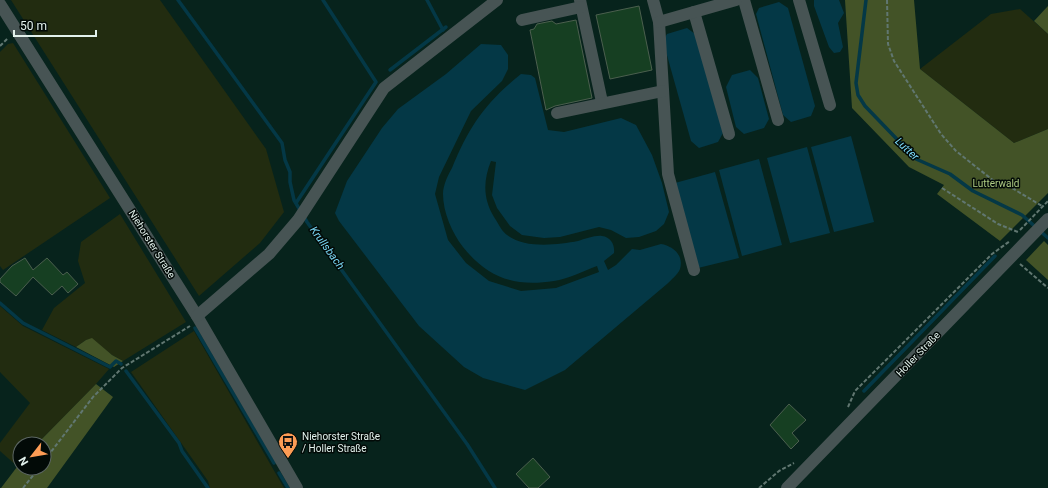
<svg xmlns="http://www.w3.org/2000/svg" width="1048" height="488" font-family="Roboto,sans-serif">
<rect width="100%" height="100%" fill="#07231c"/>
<g fill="#222c10">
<polygon points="11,0 160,0 266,149 284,212 260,243 199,296"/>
<polygon points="1020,9 1048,34 1048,129 1014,143 920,69 991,14"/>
<polygon points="13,43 110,198 3,270 0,266 0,52 8,44"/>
<polygon points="120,214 186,322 123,361 112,355 92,339 86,340 76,347 42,330 54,308 85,283 78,261 81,242"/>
<polygon points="0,306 23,326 109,369 96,384 37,444 20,444 20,463 17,466 0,451 0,443 30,403 0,372"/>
<polygon points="194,331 284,488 210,488 208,481 131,372"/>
</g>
<g fill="#435327">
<polygon points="845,0 914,0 920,69 1014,143 1048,129 1048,193 1000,241 937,194 944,185 909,167 852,108"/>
<polygon points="1048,6 1048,34 1034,21"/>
<polygon points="1044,241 1048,245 1048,280 1026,260"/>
<polygon points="92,338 112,355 123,361 114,367 76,347 86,340"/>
<polygon points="96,384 113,397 47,488 1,488 20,463 20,468 44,468 44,444 37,444"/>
</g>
<g fill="#043846">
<polygon points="814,0 839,0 844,13 838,23 843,47 840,52 834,53 829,47 814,6"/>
<polygon points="779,2 788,8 815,106 811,116 791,122 783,115 756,14 759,8"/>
<polygon points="687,28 695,34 723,133 718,142 699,148 691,141 663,41 667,34"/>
<path d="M481,44l20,1 7,10v14l-6,12 -31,30 -32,66 -4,17 13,46 18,23 23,18 32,10 35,-3 43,-16 -2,-6c-14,5 -29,13 -43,15 -40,6 -66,-3 -91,-34 -11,-14 -20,-35 -20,-53 0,-9 5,-19 9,-26 17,-42 34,-66 69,-94l10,1 4,3 13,52 16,2 57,-14 15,7 16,30 10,28 7,29 -5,12 -8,7 -17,6 -13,1 -15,-8 -12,-3 -39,10 -16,1 -22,-3 -12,-9 -13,-18 -5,-13 4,-33 -5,-1c-8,20 -8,38 3,56 3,4 5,9 8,13 16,20 54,15 76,11 7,-2 17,-6 24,-5 9,1 13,9 12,17l-10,8 4,9 8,-5 16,-16 8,1 21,-6c12,2 23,11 19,25 -2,5 -9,11 -13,15l-102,86 -40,20 -42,-12 -19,-11 -45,-41 -80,-105 -4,-8 12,-32 35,-53 16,-19 48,-35z"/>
<polygon points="750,70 758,78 769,119 764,128 744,134 736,127 726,87 732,75"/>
<polygon points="851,136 874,222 834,232 811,147"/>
<polygon points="807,147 830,233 790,243 767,158"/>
<polygon points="759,159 782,245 742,256 719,170"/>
<polygon points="715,172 739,258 698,268 675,183"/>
</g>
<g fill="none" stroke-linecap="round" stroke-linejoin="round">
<g stroke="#043846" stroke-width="3.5">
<polyline points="178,0 282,143 285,160 290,172 290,182 294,200 307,222 467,444 495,488"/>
<polyline points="427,0 443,30"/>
<polyline points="866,0 856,83 858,95 865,106 916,159 950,174 973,191 1022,215 1048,238"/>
<polyline points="390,70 446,27"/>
<polyline points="296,203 376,82 323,0"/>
<polyline points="0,303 23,323 110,367 116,361 121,364"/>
<polyline points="195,328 274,463"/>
<polyline points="126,371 179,443 182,451 208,488"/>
<polyline points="864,391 995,256"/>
<polyline points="279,473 288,488"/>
</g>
</g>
<g fill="#163f22" stroke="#4b5f4e">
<polygon points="639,6 652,70 610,79 596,15"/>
<polygon points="576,20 592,98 555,106 546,110 530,30 534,29 537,24 552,21 556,24"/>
<polygon points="25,258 33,270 47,258 63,275 67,272 78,284 68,293 62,286 52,295 33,277 16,296 0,282 0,279 12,266"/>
<polygon points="789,404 806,420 792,433 799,441 791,449 770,425"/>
<polygon points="533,458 550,477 538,488 529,488 516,474"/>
</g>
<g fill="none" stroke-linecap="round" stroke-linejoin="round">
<g stroke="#617771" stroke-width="2" stroke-dasharray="4 2" stroke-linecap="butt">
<polyline points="887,0 888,44 894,61 941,134 956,151 999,185 1012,188 1042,206"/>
<polyline points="0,46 8,38"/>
<polyline points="942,188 998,224 1018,232"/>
<polyline points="1020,230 1048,201"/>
<polyline points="1020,264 1048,288"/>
<polyline points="848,407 855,391 992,254 1010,241"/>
<polyline points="44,461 93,397 122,368 190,326"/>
<polyline points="23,488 39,468"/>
<polyline points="759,488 779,471 794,463"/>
</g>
<g stroke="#475454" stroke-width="12">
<polyline points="580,0 602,102"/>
<polyline points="653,0 659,22 668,174 694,270"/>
<polyline points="744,0 778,120"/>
<polyline points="799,0 830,105"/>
<polyline points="0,4 197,316 297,488"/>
<polyline points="694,12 729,134"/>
<polyline points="522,20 581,7"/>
<polyline points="659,22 736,0"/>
<polyline points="557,113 663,91"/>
<polyline points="197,316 269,254 298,220 384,88 497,0"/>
<polyline points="787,488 1048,219"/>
</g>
</g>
<defs>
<g id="bus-pin" transform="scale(1)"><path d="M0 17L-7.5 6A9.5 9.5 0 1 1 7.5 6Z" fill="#fd9c55" stroke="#020a07"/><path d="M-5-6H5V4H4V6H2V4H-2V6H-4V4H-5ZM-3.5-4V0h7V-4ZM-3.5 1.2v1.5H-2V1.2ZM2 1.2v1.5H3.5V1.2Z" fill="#111"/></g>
</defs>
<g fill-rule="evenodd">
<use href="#bus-pin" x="288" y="442"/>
</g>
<g text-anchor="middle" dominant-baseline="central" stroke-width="3" stroke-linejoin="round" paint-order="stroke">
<g font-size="10" fill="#afcc84" stroke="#020a07">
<text x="996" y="183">Lutterwald</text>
</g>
<g font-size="10" fill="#e2f1ec" stroke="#020a07">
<text transform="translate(152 244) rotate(58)">Niehorster Straße</text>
<text transform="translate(918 354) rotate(-46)">Holler Straße</text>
</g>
<g font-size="10" fill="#e2f1ec" stroke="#020a07" text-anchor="start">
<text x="302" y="436">Niehorster Straße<tspan x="302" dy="12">/ Holler Straße</tspan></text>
</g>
<g font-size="11" font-style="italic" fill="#7cdbfa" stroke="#020a07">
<text transform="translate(907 149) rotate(43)">Lutter</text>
<text transform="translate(327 248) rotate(54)">Krullsbach</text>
</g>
</g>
<g transform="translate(32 456) rotate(239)"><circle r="19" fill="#020a07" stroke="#5c6663"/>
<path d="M0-3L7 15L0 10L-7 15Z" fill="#fd9c55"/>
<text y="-6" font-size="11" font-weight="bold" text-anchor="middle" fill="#e2f1ec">N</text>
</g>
<path d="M14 30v6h82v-6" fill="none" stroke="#e2f1ec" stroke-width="2"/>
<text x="20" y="30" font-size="12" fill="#e2f1ec" stroke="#020a07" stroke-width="3" paint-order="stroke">50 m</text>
</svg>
